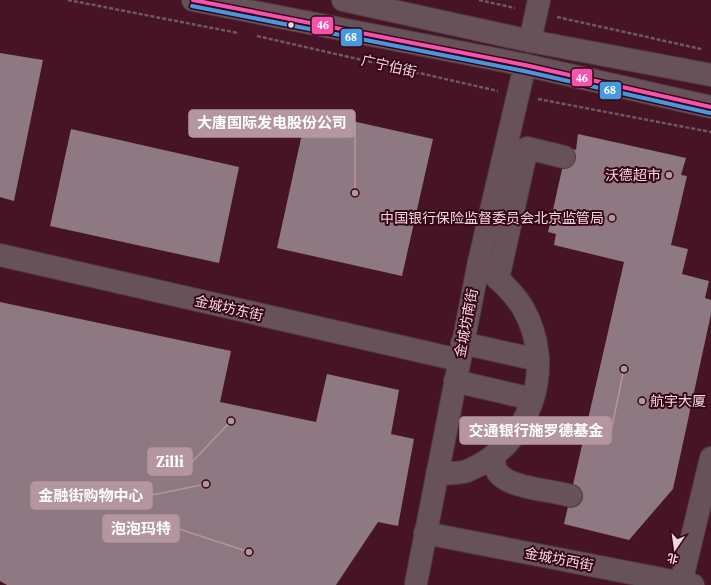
<svg xmlns="http://www.w3.org/2000/svg" width="711" height="585" font-family="'Source Serif 4','Noto Sans SC',serif">
<rect width="100%" height="100%" fill="#361c24"/>
<rect fill="#471426" x="0" y="0" width="711" height="585"/>
<g fill="#8e7882">
<polygon points="0,53 43,60 14,201 0,197"/>
<polygon points="307,111 433,139 402,276 277,248"/>
<polygon points="71,129 239,167 219,263 50,226"/>
<polygon points="578,134 686,158 681,175 687,176 671,245 688,249 682,274 709,281 705,298 711,300 711,314 673,489 629,540 564,524 624,262 554,245 556,234 548,232 567,147 576,150"/>
<polygon points="0,302 231,351 220,402 316,422 327,374 399,390 391,434 414,439 398,526 378,522 336,585 7,585 0,581"/>
</g>
<g fill="none" stroke-linecap="round" stroke-linejoin="round">
<g stroke="#503a40" stroke-width="24">
<g id="minor">
<polyline points="498,279 527,148 564,157"/>
<polyline points="462,343 538,360"/>
<polyline points="455,381 532,399"/>
<path d="M496,453c-13,37 53,35 75,43"/>
<path d="M437,474c9,-1 21,0 30,-3 64,-26 90,-103 56,-163 -11,-18 -28,-32 -44,-46"/>
</g>
</g>
<g stroke="#503a40" stroke-width="24">
<g id="tertiary">
<polyline points="0,255 459,360"/>
<polyline points="425,533 693,585"/>
<polyline points="416,583 479,262 525,65"/>
</g>
</g>
<g stroke="#503a40" stroke-width="24">
<g id="secondary">
<polyline points="193,0 525,65 711,107"/>
<polyline points="343,0 530,41 711,75"/>
<polyline points="530,41 539,0"/>
<polyline points="681,583 711,458"/>
</g>
</g>
<g stroke="#6c5a5f" stroke-width="2.5" stroke-dasharray="4 2" stroke-linecap="butt">
<polyline points="68,0 238,33"/>
<polyline points="479,0 515,8"/>
<polyline points="557,17 701,49"/>
<polyline points="257,36 498,91"/>
<polyline points="538,99 711,132"/>
</g>
<use href="#minor" stroke="#665258" stroke-width="22"/>
<use href="#tertiary" stroke="#665258" stroke-width="22"/>
<use href="#secondary" stroke="#665258" stroke-width="22"/>
<g stroke="#340617" stroke-width="7">
<polyline id="bus-1" points="193,0 525,65 711,107"/>
</g>
<g stroke="#340617" stroke-width="7">
<polyline id="bus-2" points="192,6 524,71 710,113"/>
</g>
<use href="#bus-1" stroke="#f653ac" stroke-width="4"/>
<use href="#bus-2" stroke="#4699e1" stroke-width="4"/>
</g>
<circle fill="#f8d8df" stroke="#340617" stroke-width="1.5" cx="291" cy="25" r="3.5"/>
<g fill="#b4969e" stroke="#340617" stroke-width="1.5">
<circle cx="669" cy="175" r="4"/>
<circle cx="612" cy="218" r="4"/>
<circle cx="642" cy="401" r="4"/>
</g>
<g text-anchor="middle" dominant-baseline="central" stroke-width="4" stroke-linejoin="round" paint-order="stroke">
<g font-size="14" fill="#f8d8df" stroke="#340617">
<text transform="translate(389 66) rotate(13)">广宁伯街</text>
<text transform="translate(229 308) rotate(13)">金城坊东街</text>
<text transform="translate(466 323) rotate(-79)">金城坊南街</text>
<text transform="translate(559 559) rotate(11)">金城坊西街</text>
</g>
<g font-size="14" fill="#f8d8df" stroke="#340617" text-anchor="end">
<text x="661" y="175">沃德超市</text>
<text x="604" y="218">中国银行保险监督委员会北京监管局</text>
<text x="650" y="401" text-anchor="start">航宇大厦</text>
</g>
</g>
<path fill="none" stroke="#b4969e" stroke-width="1.5" d="M355 193L355 123M624 369L611 431M231 421L192 462M206 484L152 495M249 552L179 529"/>
<g fill="#b4969e" stroke="#340617" stroke-width="1.5">
<circle cx="355" cy="193" r="4"/>
<circle cx="624" cy="369" r="4"/>
<circle cx="231" cy="421" r="4"/>
<circle cx="206" cy="484" r="4"/>
<circle cx="249" cy="552" r="4"/>
</g>
<g fill="#b4969e" stroke="#b4969e" stroke-width="1.5">
<rect x="189" y="110" width="166" height="27" rx="4"/>
<rect x="460" y="417" width="151" height="27" rx="4"/>
<rect x="148" y="448" width="44" height="27" rx="4"/>
<rect x="31" y="482" width="121" height="27" rx="4"/>
<rect x="103" y="515" width="76" height="27" rx="4"/>
</g>
<g font-size="15" text-anchor="middle" font-weight="bold" fill="#fff">
<text x="272" y="128">大唐国际发电股份公司</text>
<text x="536" y="436">交通银行施罗德基金</text>
<text x="170" y="467">Zilli</text>
<text x="91" y="501">金融街购物中心</text>
<text x="141" y="534">泡泡玛特</text>
</g>
<g stroke="#340617" stroke-width="1.5">
<rect x="311" y="16" width="23" height="19" rx="4" fill="#f653ac"/>
<rect x="340" y="28" width="23" height="19" rx="4" fill="#4699e1"/>
<rect x="571" y="68" width="22" height="19" rx="4" fill="#f653ac"/>
<rect x="599" y="81" width="23" height="19" rx="4" fill="#4699e1"/>
</g>
<g font-size="11" text-anchor="middle" font-weight="bold" fill="#fff">
<text x="323" y="29">46</text>
<text x="351" y="41">68</text>
<text x="582" y="82">46</text>
<text x="610" y="94">68</text>
</g>
<g transform="translate(675 549) rotate(193)" stroke="#340617" stroke-width="3" paint-order="stroke">
<path d="M0-3L7 15L0 10L-7 15Z" fill="#f8d8df"/>
<text y="-6" font-size="11" font-weight="bold" text-anchor="middle" fill="#f8d8df">北</text>
</g>
</svg>
